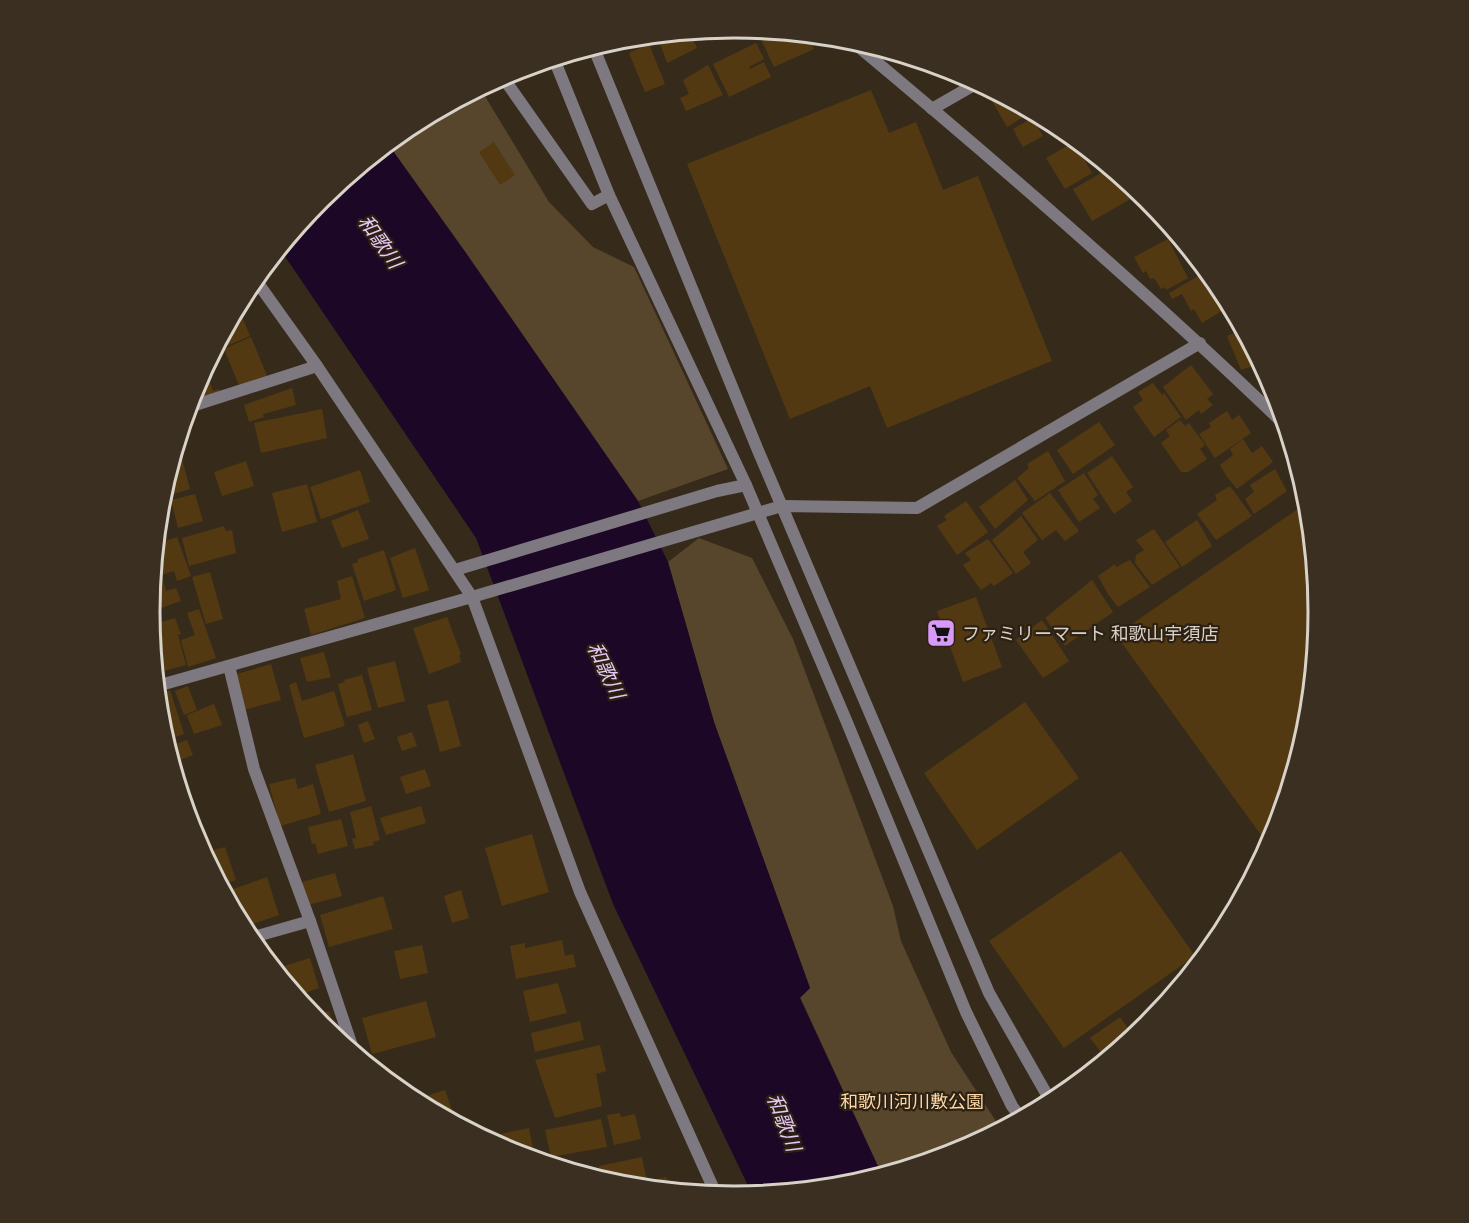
<svg xmlns="http://www.w3.org/2000/svg" width="1469" height="1223" font-family="Lato,'Noto Sans JP',sans-serif">
<rect width="100%" height="100%" fill="#362b1b"/>
<g fill="#57452c">
<polygon points="480,88 549,202 593,247 634,267 728,469 638,501 466,253 388,144 410,125"/>
<polygon points="699,538 752,558 793,639 893,906 901,941 951,1052 1001,1129 958,1152 882,1175 800,997 810,988 714,722 668,562"/>
</g>
<polygon fill="#1d0726" points="388,144 466,253 638,501 668,562 714,722 810,988 800,998 882,1175 848,1185 752,1194 613,904 476,538 280,249 321,198"/>
<g fill="#533911">
<polygon points="769,30 807,34 814,49 774,67 759,35"/>
<polygon points="689,31 697,48 667,63 657,35"/>
<polygon points="756,43 764,59 749,67 750,69 764,62 771,77 729,97 713,64"/>
<polygon points="649,44 665,84 645,92 629,53"/>
<polygon points="708,65 723,95 686,111 680,98 689,94 683,80"/>
<polygon points="871,90 889,133 916,122 943,190 978,176 1052,361 887,428 870,386 790,419 687,164"/>
<polygon points="1002,95 1011,100 1033,111 1007,127 992,101"/>
<polygon points="1033,118 1043,136 1023,147 1013,129"/>
<polygon points="494,142 515,175 500,185 479,152"/>
<polygon points="1074,142 1092,173 1065,189 1046,158"/>
<polygon points="1110,168 1141,193 1092,221 1073,189"/>
<polygon points="1168,239 1188,278 1166,290 1165,287 1161,289 1154,278 1150,279 1146,271 1143,273 1134,257"/>
<polygon points="1207,271 1215,280 1212,281 1225,309 1202,323 1194,309 1191,311 1182,294 1172,299 1169,293"/>
<polygon points="238,307 250,336 217,350 216,348"/>
<polygon points="1243,329 1261,363 1241,370 1227,336"/>
<polygon points="251,337 270,383 243,395 224,349"/>
<polygon points="1191,365 1213,394 1207,399 1213,405 1201,414 1199,410 1186,420 1163,387"/>
<polygon points="205,368 213,391 219,389 221,395 189,406 195,388"/>
<polygon points="1153,383 1162,395 1164,393 1181,417 1154,437 1133,407 1143,400 1138,392"/>
<polygon points="292,388 296,405 263,414 264,417 249,422 244,405"/>
<polygon points="322,409 327,438 261,453 254,423"/>
<polygon points="1227,411 1232,420 1239,415 1251,433 1215,458 1199,434 1211,427 1209,423"/>
<polygon points="1180,420 1185,426 1189,423 1205,445 1200,449 1207,459 1188,472 1181,472 1161,443 1170,436 1166,430"/>
<polygon points="1099,422 1115,445 1073,474 1057,450"/>
<polygon points="1243,439 1252,453 1262,446 1273,462 1237,489 1227,477 1220,465 1233,455 1230,449"/>
<polygon points="178,444 190,489 161,498 161,497"/>
<polygon points="1048,451 1065,481 1035,501 1017,478 1029,468 1027,464"/>
<polygon points="1112,456 1133,487 1126,492 1132,501 1114,514 1087,473"/>
<polygon points="246,461 254,486 222,496 214,472"/>
<polygon points="1275,469 1287,491 1254,514 1245,499 1254,492 1250,485"/>
<polygon points="360,470 370,502 321,519 310,487"/>
<polygon points="1084,473 1098,495 1093,499 1100,508 1079,522 1058,490"/>
<polygon points="1015,480 1028,500 995,529 979,507"/>
<polygon points="307,484 317,522 282,532 272,493"/>
<polygon points="1230,486 1252,516 1216,540 1197,514 1217,500 1215,495"/>
<polygon points="1050,493 1079,531 1065,541 1056,530 1042,540 1022,513"/>
<polygon points="195,494 203,521 178,528 171,500"/>
<polygon points="966,501 988,532 957,555 937,526 947,520 944,516"/>
<polygon points="1308,502 1319,612 1308,726 1274,835 1269,846 1116,635"/>
<polygon points="358,510 369,539 342,548 331,521"/>
<polygon points="1021,516 1038,540 1023,552 1031,563 1016,574 992,540"/>
<polygon points="1197,520 1212,546 1182,567 1165,542"/>
<polygon points="224,526 226,531 232,530 236,553 189,566 182,538"/>
<polygon points="1154,529 1180,567 1152,585 1135,563 1136,555 1144,550 1136,540"/>
<polygon points="177,537 191,576 177,581 174,571 161,575 166,591 176,588 181,601 150,612 157,544"/>
<polygon points="988,539 1013,573 994,586 991,583 981,590 963,565 971,560 965,553"/>
<polygon points="415,548 429,590 403,598 390,558"/>
<polygon points="384,550 396,590 364,601 352,564 358,562 358,559"/>
<polygon points="1130,560 1150,587 1118,607 1108,594 1098,576 1115,564 1116,567"/>
<polygon points="210,572 223,619 206,624 192,577"/>
<polygon points="352,576 365,618 311,635 304,609 341,599 337,581"/>
<polygon points="1092,580 1113,612 1065,646 1045,618"/>
<polygon points="976,597 1002,667 963,682 937,611"/>
<polygon points="199,609 216,658 188,667 181,640 195,635 187,613"/>
<polygon points="447,617 461,654 459,655 461,662 429,674 413,628"/>
<polygon points="175,618 181,634 178,635 186,665 156,673 151,625"/>
<polygon points="1042,620 1069,661 1043,678 1016,640"/>
<polygon points="324,652 331,677 307,682 300,658"/>
<polygon points="395,661 405,701 378,708 367,668"/>
<polygon points="271,664 281,700 244,710 234,675"/>
<polygon points="362,675 372,710 347,717 338,684 345,682 344,680"/>
<polygon points="296,682 302,701 334,691 345,726 304,738 289,685"/>
<polygon points="188,686 197,710 184,715 175,691"/>
<polygon points="170,690 184,734 166,740 161,725 158,694"/>
<polygon points="448,700 461,746 440,752 427,705"/>
<polygon points="1025,702 1079,778 977,850 924,773"/>
<polygon points="214,704 222,725 194,734 187,715"/>
<polygon points="368,721 375,739 364,743 358,725"/>
<polygon points="412,732 417,746 402,751 397,737"/>
<polygon points="187,740 193,755 173,763 168,747"/>
<polygon points="353,754 366,801 329,812 315,765"/>
<polygon points="425,769 431,786 406,794 400,777"/>
<polygon points="295,778 298,789 313,784 321,814 280,826 269,784"/>
<polygon points="371,806 380,840 373,842 374,845 355,849 352,839 356,838 350,812"/>
<polygon points="421,806 426,823 386,835 380,818"/>
<polygon points="341,819 348,846 318,854 315,843 312,844 308,827"/>
<polygon points="532,834 549,892 502,906 485,848"/>
<polygon points="225,847 236,880 221,885 204,853"/>
<polygon points="1121,851 1195,956 1064,1048 989,941"/>
<polygon points="335,873 342,896 308,905 302,882"/>
<polygon points="267,877 279,915 244,927 225,892"/>
<polygon points="461,890 469,918 452,923 444,896"/>
<polygon points="383,896 393,929 329,947 320,915"/>
<polygon points="562,940 565,956 573,954 576,967 516,979 510,946 525,943 525,948"/>
<polygon points="422,945 428,973 400,979 394,951"/>
<polygon points="310,958 319,988 297,996 275,969"/>
<polygon points="558,983 567,1013 530,1022 523,991"/>
<polygon points="426,1001 436,1037 372,1054 362,1018"/>
<polygon points="329,1011 337,1038 314,1016"/>
<polygon points="1120,1017 1129,1030 1101,1052 1090,1038"/>
<polygon points="580,1021 584,1040 535,1052 531,1033"/>
<polygon points="600,1045 606,1071 596,1074 602,1106 555,1118 535,1060"/>
<polygon points="445,1090 456,1122 414,1100"/>
<polygon points="620,1113 621,1117 635,1114 641,1139 614,1145 607,1115"/>
<polygon points="601,1119 607,1147 551,1157 545,1130"/>
<polygon points="529,1128 535,1159 502,1147 500,1134"/>
<polygon points="642,1157 648,1187 620,1185 601,1179 599,1166"/>
<polygon points="666,1177 673,1190 657,1188 655,1180"/>
</g>
<g fill="none" stroke-linecap="round" stroke-linejoin="round">
<g stroke="#7e7981" stroke-width="12">
<path d="M848,38c150,125 298,253 438,388"/>
<polyline points="502,76 592,204 609,195"/>
<polyline points="932,109 979,82"/>
<polyline points="255,279 317,366 472,597 580,892 716,1194"/>
<polyline points="189,407 317,366"/>
<polyline points="455,570 717,491 746,485"/>
<polyline points="229,666 254,769 310,921 354,1052"/>
<polyline points="157,686 472,597 782,506 917,508 1200,343"/>
<polyline points="250,938 310,921"/>
</g>
<g stroke="#7e7981" stroke-width="12">
<polyline points="593,46 757,448 989,993 1051,1102"/>
<polyline points="554,59 609,195 746,485 846,720 966,1012 1012,1106 1021,1118"/>
</g>
</g>
<defs>
<g id="supermarket-square" transform="scale(1.5)"><rect x="-9" y="-9" width="18" height="18" rx="4" fill="#d99af7" stroke="#2c2112"/><path d="M-6-5.5h2.5l.6 2H6L4.5 2H-2.5L-4.4-4H-6ZM-1.5 3.2a1.3 1.3 0 1 0 .1 0ZM3 3.2a1.3 1.3 0 1 0 .1 0Z" fill="#111"/></g>
</defs>
<g fill-rule="evenodd">
<use href="#supermarket-square" x="941" y="633"/>
</g>
<g text-anchor="middle" dominant-baseline="central" stroke-width="4.5" stroke-linejoin="round" paint-order="stroke">
<g font-size="18" fill="#d9d2c8" stroke="#2c2112" text-anchor="start">
<text x="962" y="633">ファミリーマート 和歌山宇須店</text>
</g>
<g font-size="18" fill="#fdd8a6" stroke="#2c2112">
<text x="912" y="1101">和歌川河川敷公園</text>
</g>
<g font-size="20" font-style="italic" fill="#e9c8fa" stroke="#2c2112">
<text transform="translate(381 241) rotate(55)">和歌川</text>
<text transform="translate(607 670) rotate(65)">和歌川</text>
<text transform="translate(785 1122) rotate(69)">和歌川</text>
</g>
</g>
<path d="M0 0H1469V1223H0ZM160 612a574 574 0 1 1 1148 0a574 574 0 1 1-1148 0Z" fill="#3a2f21" fill-rule="evenodd"/>
<path fill="none" stroke="#d9d2c8" stroke-width="3" d="M160 612a574 574 0 1 1 1148 0a574 574 0 1 1-1148 0Z"/>
</svg>
